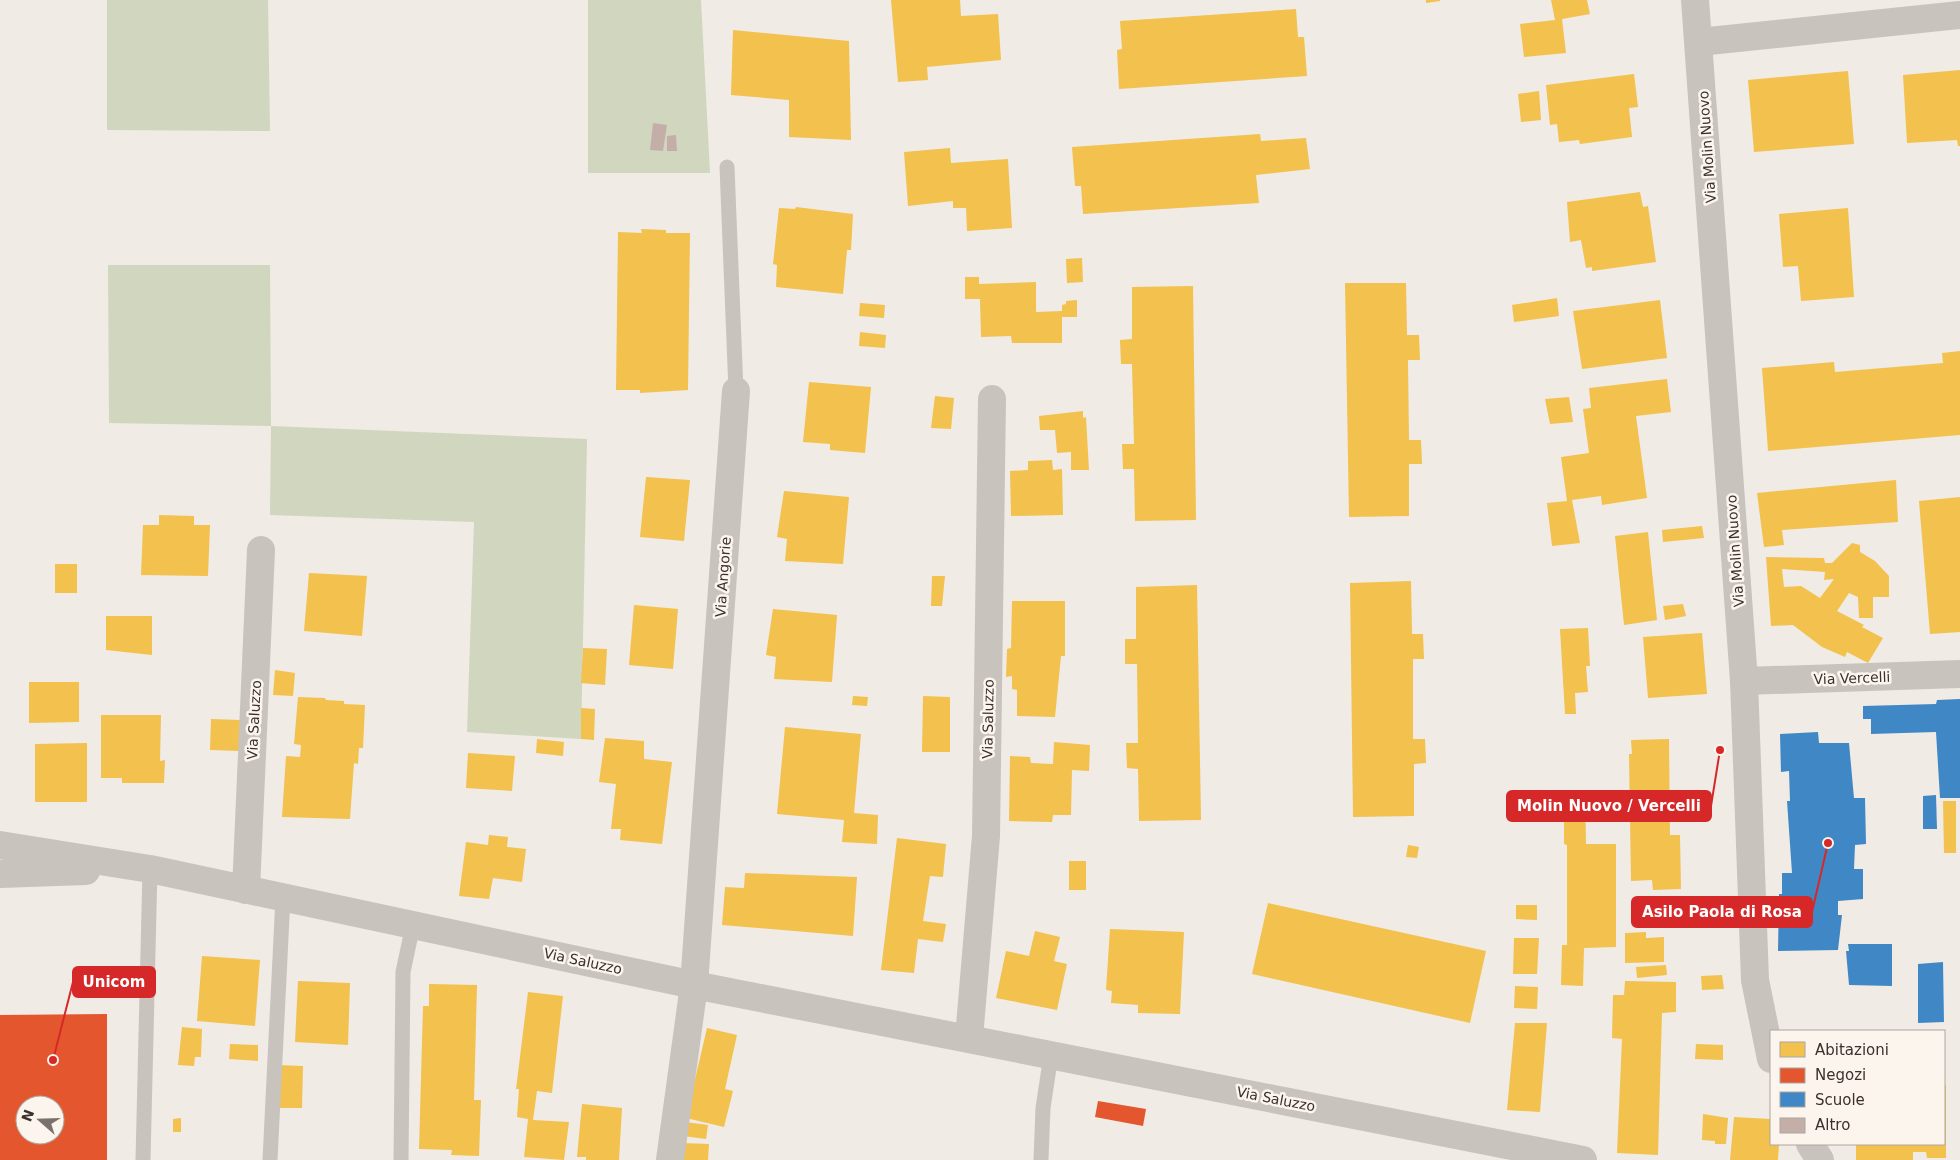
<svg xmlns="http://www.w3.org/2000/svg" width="1960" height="1160" font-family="'DejaVu Sans',sans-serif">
<rect width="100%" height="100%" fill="#f0ebe5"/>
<g fill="#d1d6bf">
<polygon points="107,0 268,0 270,131 107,130"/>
<polygon points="588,0 701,0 710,173 588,173"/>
<polygon points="108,265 270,265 271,426 587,439 581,739 467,732 474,522 270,515 271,426 109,423"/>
</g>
<g fill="#f2c14e" fill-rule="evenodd">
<polygon points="891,0 960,0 961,16 998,14 1001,60 927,67 928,80 898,82"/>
<polygon points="1426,0 1440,0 1440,1 1426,3"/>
<polygon points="1551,0 1587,0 1590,14 1562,19 1566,53 1524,57 1520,24 1555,20"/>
<polygon points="1296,9 1298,37 1304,37 1307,76 1119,89 1117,50 1122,49 1120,21"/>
<polygon points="733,30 849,41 851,140 789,137 789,100 731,95"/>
<polygon points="1960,70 1960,146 1958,146 1957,140 1907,143 1903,75"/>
<polygon points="1848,71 1854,144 1754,152 1748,80"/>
<polygon points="1634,74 1638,107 1629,108 1632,137 1580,144 1579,140 1559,142 1557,124 1550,125 1546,85"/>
<polygon points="1539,91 1541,120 1521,122 1518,94"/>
<polygon points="1260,134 1261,141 1306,138 1310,169 1256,175 1259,203 1083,214 1081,186 1075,186 1072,147"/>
<polygon points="950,148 951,163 1008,159 1012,228 967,231 966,208 953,208 953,201 908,206 904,152"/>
<polygon points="1640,192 1643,207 1648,206 1656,262 1592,271 1592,267 1586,268 1581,240 1570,242 1567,202"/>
<polygon points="796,207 853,214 851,250 847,250 843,294 776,287 777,265 773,264 779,208 795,209"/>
<polygon points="1848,208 1854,297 1801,301 1798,266 1783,267 1779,214"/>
<polygon points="641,229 666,230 666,233 690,233 688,390 640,393 640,390 616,390 618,232 642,233"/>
<polygon points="1082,258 1083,282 1067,283 1066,259"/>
<polygon points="965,277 979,277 979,284 1036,282 1036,312 1062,311 1062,305 1066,304 1066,301 1077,300 1077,317 1062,317 1062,343 1012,343 1011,336 981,337 980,299 965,299"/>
<polygon points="1345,283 1406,283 1407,335 1419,335 1420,360 1408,360 1409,440 1421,440 1422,464 1409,464 1409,516 1349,517"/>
<polygon points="1193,286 1196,520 1135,521 1134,469 1123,469 1122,444 1134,444 1132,364 1121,364 1120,340 1132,339 1132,287"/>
<polygon points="1557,298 1559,316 1514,322 1512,305"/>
<polygon points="1660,300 1667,358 1582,369 1573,311"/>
<polygon points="860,303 885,305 884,318 859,316"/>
<polygon points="860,332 886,335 885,348 859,346"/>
<polygon points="1960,351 1960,435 1768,451 1762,368 1834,362 1835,372 1943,363 1942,353"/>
<polygon points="1667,379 1671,412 1636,416 1647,498 1602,505 1601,496 1572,500 1580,543 1552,546 1547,503 1567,501 1561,457 1589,453 1583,409 1591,408 1589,388"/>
<polygon points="809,382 871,387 865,453 830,450 830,444 803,442"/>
<polygon points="935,396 954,398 951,429 931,428"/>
<polygon points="1569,397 1573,422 1550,424 1545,399"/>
<polygon points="1083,411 1083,418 1086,417 1089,470 1071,470 1071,452 1057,453 1055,430 1040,430 1039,416"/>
<polygon points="1052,460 1053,470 1062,469 1063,515 1011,516 1010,471 1028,470 1028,461"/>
<polygon points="646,477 690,480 684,541 640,537"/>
<polygon points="1896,480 1898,522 1782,530 1784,545 1764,547 1757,493"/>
<polygon points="784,491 849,497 843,564 785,561 787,539 777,537"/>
<polygon points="1960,497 1960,632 1930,634 1919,501"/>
<polygon points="159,515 194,516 194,525 210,525 208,576 141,575 143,525 159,525"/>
<polygon points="1702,526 1704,538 1663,542 1662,530"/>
<polygon points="1648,532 1657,620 1624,625 1615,536"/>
<path d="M1852,543l8,2v7l15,9 14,15v21h-16v21h-14l-1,-21 -9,-4 -12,18 27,14 -2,2 21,11 -15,25 -21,-11 -2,5 -23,-10 -29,-22 -22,1 -5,-69 58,1 1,5h7zM1782,569l43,3 -1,8 10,-1 -14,19 -19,-12 -17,1z"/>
<rect x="55" y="564" width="22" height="29"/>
<polygon points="309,573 367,576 362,636 304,631"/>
<polygon points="932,576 945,576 942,606 931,606"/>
<polygon points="1411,581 1412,634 1423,634 1424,659 1413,659 1413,739 1425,739 1426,763 1414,764 1414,816 1353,817 1350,583"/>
<polygon points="1197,585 1201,820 1139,821 1138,769 1127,768 1126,743 1138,743 1137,664 1125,664 1125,639 1136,639 1136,587"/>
<polygon points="1012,601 1065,601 1065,656 1061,656 1055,717 1017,716 1017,690 1012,689 1012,676 1006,677 1007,649 1011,648"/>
<polygon points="1683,604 1686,616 1665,620 1663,606"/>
<polygon points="634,605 678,609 673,669 629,665"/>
<polygon points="773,609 837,615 832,682 774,679 776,657 766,655"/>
<polygon points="106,616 152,616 152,655 106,650"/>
<polygon points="1588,628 1590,666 1586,666 1588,692 1575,693 1576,714 1565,714 1560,629"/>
<polygon points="1702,633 1707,694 1648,698 1643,637"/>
<polygon points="583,648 607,649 605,685 581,683"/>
<polygon points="275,670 295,673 293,696 273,695"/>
<polygon points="29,682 79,682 79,722 29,723"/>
<polygon points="853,696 868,697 867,706 852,705"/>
<polygon points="923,696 950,697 950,752 922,752"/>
<polygon points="298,697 325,698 326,700 344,701 344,704 365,705 363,748 359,748 358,764 354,763 350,819 282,817 286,756 300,757 301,745 294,744"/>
<polygon points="581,708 595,709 594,740 581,739"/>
<polygon points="101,715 161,715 160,761 165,760 164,783 122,783 122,778 101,778"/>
<polygon points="211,719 240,720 239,751 210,750"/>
<polygon points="785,727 861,734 854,813 878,815 877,844 842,842 844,820 777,814"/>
<polygon points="605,738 644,741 644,759 672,762 662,844 620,840 621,829 611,829 616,784 599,782"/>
<polygon points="537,739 564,742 563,756 536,753"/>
<polygon points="1669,739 1670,835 1680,835 1681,889 1653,890 1652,880 1631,881 1629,754 1632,754 1631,740"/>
<polygon points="1054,742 1090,745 1089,771 1072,770 1071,815 1053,815 1052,822 1009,821 1010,756 1030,757 1031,763 1053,764"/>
<polygon points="87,743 87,802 35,802 35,744"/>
<polygon points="468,753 515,756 512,791 466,788"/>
<polygon points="1564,794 1585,794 1586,844 1616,844 1616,947 1584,948 1583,986 1561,985 1562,945 1567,945 1567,845 1564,844"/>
<polygon points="1943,801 1956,801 1956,853 1944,853"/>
<polygon points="489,835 508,837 507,847 526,849 522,882 493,878 489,899 459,896 466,842 488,845"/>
<polygon points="897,838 946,844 943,877 930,876 923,921 946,924 943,942 918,939 914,973 881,970"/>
<polygon points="1408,845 1419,847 1417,858 1406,857"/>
<rect x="1069" y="861" width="17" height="29"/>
<polygon points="745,873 857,877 853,936 722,925 725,887 744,888"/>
<polygon points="1268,903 1486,951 1470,1023 1252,974"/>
<polygon points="1516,905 1537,905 1537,920 1516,919"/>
<polygon points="1110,929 1184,932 1180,1014 1138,1013 1138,1005 1111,1003 1112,991 1106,990"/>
<polygon points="1035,931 1060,937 1054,961 1067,964 1057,1010 996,998 1006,951 1029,956"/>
<polygon points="1646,932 1646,938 1664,937 1664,962 1625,963 1625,933"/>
<polygon points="1514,938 1539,938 1537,974 1513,974"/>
<polygon points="202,956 260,960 255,1026 197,1021"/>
<polygon points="1666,965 1667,975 1637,978 1636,967"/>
<polygon points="1722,975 1724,989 1702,990 1701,976"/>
<polygon points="298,981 350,983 348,1045 295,1042"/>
<polygon points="1625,981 1676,982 1676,1012 1662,1013 1658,1155 1617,1153 1622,1039 1612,1038 1613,995 1624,995"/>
<polygon points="429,984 477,985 474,1100 481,1100 479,1156 451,1155 452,1150 419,1149 423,1006 429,1006"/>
<polygon points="1515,986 1538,987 1537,1009 1514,1008"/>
<polygon points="528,992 563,996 552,1093 537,1091 533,1120 569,1122 564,1160 524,1157 528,1119 517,1117 519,1089 516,1089"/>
<polygon points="1515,1023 1547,1023 1540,1112 1507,1110"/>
<polygon points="182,1027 202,1029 201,1057 195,1057 194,1066 178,1065"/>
<polygon points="707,1028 737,1035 725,1089 733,1091 724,1127 686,1118"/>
<polygon points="230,1044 258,1045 258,1061 229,1059"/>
<polygon points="1696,1044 1723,1045 1723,1060 1695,1059"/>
<polygon points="278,1065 303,1066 302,1108 277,1108"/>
<polygon points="1944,1085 1946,1085 1946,1158 1927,1158 1926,1152 1913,1152 1913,1160 1856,1160 1856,1144 1944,1144"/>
<polygon points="582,1104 622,1108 619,1160 586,1160 586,1157 577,1157"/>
<polygon points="1703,1114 1728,1118 1726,1144 1715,1144 1715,1141 1702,1140"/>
<polygon points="1734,1117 1771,1119 1771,1144 1779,1144 1778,1160 1730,1160"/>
<polygon points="181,1118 181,1132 173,1132 173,1119"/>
<polygon points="685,1122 708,1125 706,1139 683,1136"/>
<polygon points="682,1143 709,1144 708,1160 681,1160"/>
</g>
<g fill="#e4572e" fill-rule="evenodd">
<path d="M107,1014v146h-107v-145zM25,1105h30v30h-30z"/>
<polygon points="1098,1101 1146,1109 1143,1126 1095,1117"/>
</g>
<g fill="#3f88c5">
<polygon points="1960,699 1960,798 1940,798 1936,732 1871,734 1871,719 1863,719 1863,706 1936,704 1937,700"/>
<polygon points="1818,732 1819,743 1849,743 1854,798 1865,798 1866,844 1855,845 1854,869 1863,869 1863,899 1838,901 1838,915 1842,915 1838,950 1778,951 1779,894 1782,894 1782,873 1792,873 1787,801 1790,801 1789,771 1781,772 1780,734"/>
<polygon points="1936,795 1937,829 1923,829 1923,796"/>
<polygon points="1848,944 1892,944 1892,986 1849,985 1846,951 1849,951"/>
<polygon points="1943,962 1944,1022 1918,1023 1918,964"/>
</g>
<g fill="#c3afa7">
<polygon points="653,123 667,125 663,151 650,150"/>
<polygon points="676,135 677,151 667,151 667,136"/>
</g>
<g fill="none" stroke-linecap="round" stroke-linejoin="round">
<g stroke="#c9c3be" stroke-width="15">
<polyline points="727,167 736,391"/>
<polyline points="143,1160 150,869"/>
<polyline points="270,1160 283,897"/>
<polyline points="401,1160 403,972 413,925"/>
<polyline points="1041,1160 1043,1108 1051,1055"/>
</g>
<g stroke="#c9c3be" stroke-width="28">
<polyline points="1695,0 1744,681 1755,980 1771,1059"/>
<polyline points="1699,42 1960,15"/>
<polyline points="1744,681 1960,674"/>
<polyline points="0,845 150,869 694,985 1583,1160"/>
<polyline points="0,874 86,871"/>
<polyline points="246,890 261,550"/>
<polyline points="969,1038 986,836 992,399"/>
<polyline points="1810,1144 1820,1160"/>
<polyline points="670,1160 694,985 736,391"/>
</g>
</g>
<g text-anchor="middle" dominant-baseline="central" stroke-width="5" stroke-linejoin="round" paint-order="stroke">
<g font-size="14" fill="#3b302b" stroke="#fbf5ee">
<text transform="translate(1707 147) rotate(-94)">Via Molin Nuovo</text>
<text transform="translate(1735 551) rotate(-94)">Via Molin Nuovo</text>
<text transform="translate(723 577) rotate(-86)">Via Angorie</text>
<text transform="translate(1852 678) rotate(-2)">Via Vercelli</text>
<text transform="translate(988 719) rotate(-89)">Via Saluzzo</text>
<text transform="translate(254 720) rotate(-87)">Via Saluzzo</text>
<text transform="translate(583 961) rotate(12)">Via Saluzzo</text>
<text transform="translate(1276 1099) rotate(11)">Via Saluzzo</text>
</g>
</g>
<path fill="none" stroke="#d62828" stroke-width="2" d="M1720 750L1711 806M1828 843L1812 912M53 1060L73 982"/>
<g fill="#d62828" stroke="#fbf5ee" stroke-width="2">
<circle cx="1720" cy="750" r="5"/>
<circle cx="1828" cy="843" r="5"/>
<circle cx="53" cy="1060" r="5"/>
</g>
<g fill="#d62828" stroke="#d62828" stroke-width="2">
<rect x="1507" y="791" width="204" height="30" rx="5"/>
<rect x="1632" y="897" width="180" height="30" rx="5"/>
<rect x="73" y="967" width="82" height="30" rx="5"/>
</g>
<g font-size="15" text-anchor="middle" font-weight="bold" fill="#fff">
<text x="1609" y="811">Molin Nuovo / Vercelli</text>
<text x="1722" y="917">Asilo Paola di Rosa</text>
<text x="114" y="987">Unicom</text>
</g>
<rect x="1770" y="1030" width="175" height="115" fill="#fbf5ee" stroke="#aea6a0"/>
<rect x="1780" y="1042" width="25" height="15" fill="#f2c14e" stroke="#aea6a0"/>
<text x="1815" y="1055" font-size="15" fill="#3b302b">Abitazioni</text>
<rect x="1780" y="1068" width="25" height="15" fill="#e4572e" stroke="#aea6a0"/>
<text x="1815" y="1080" font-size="15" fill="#3b302b">Negozi</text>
<rect x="1780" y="1092" width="25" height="15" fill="#3f88c5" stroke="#aea6a0"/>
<text x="1815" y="1105" font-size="15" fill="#3b302b">Scuole</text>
<rect x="1780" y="1118" width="25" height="15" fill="#c3afa7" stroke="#aea6a0"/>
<text x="1815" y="1130" font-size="15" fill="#3b302b">Altro</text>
<g transform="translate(40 1120) rotate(290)"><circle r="24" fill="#fbf5ee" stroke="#aea6a0"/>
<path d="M0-4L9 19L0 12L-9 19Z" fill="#7a716c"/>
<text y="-8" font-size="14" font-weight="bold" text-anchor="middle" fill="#3b302b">N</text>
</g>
</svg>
